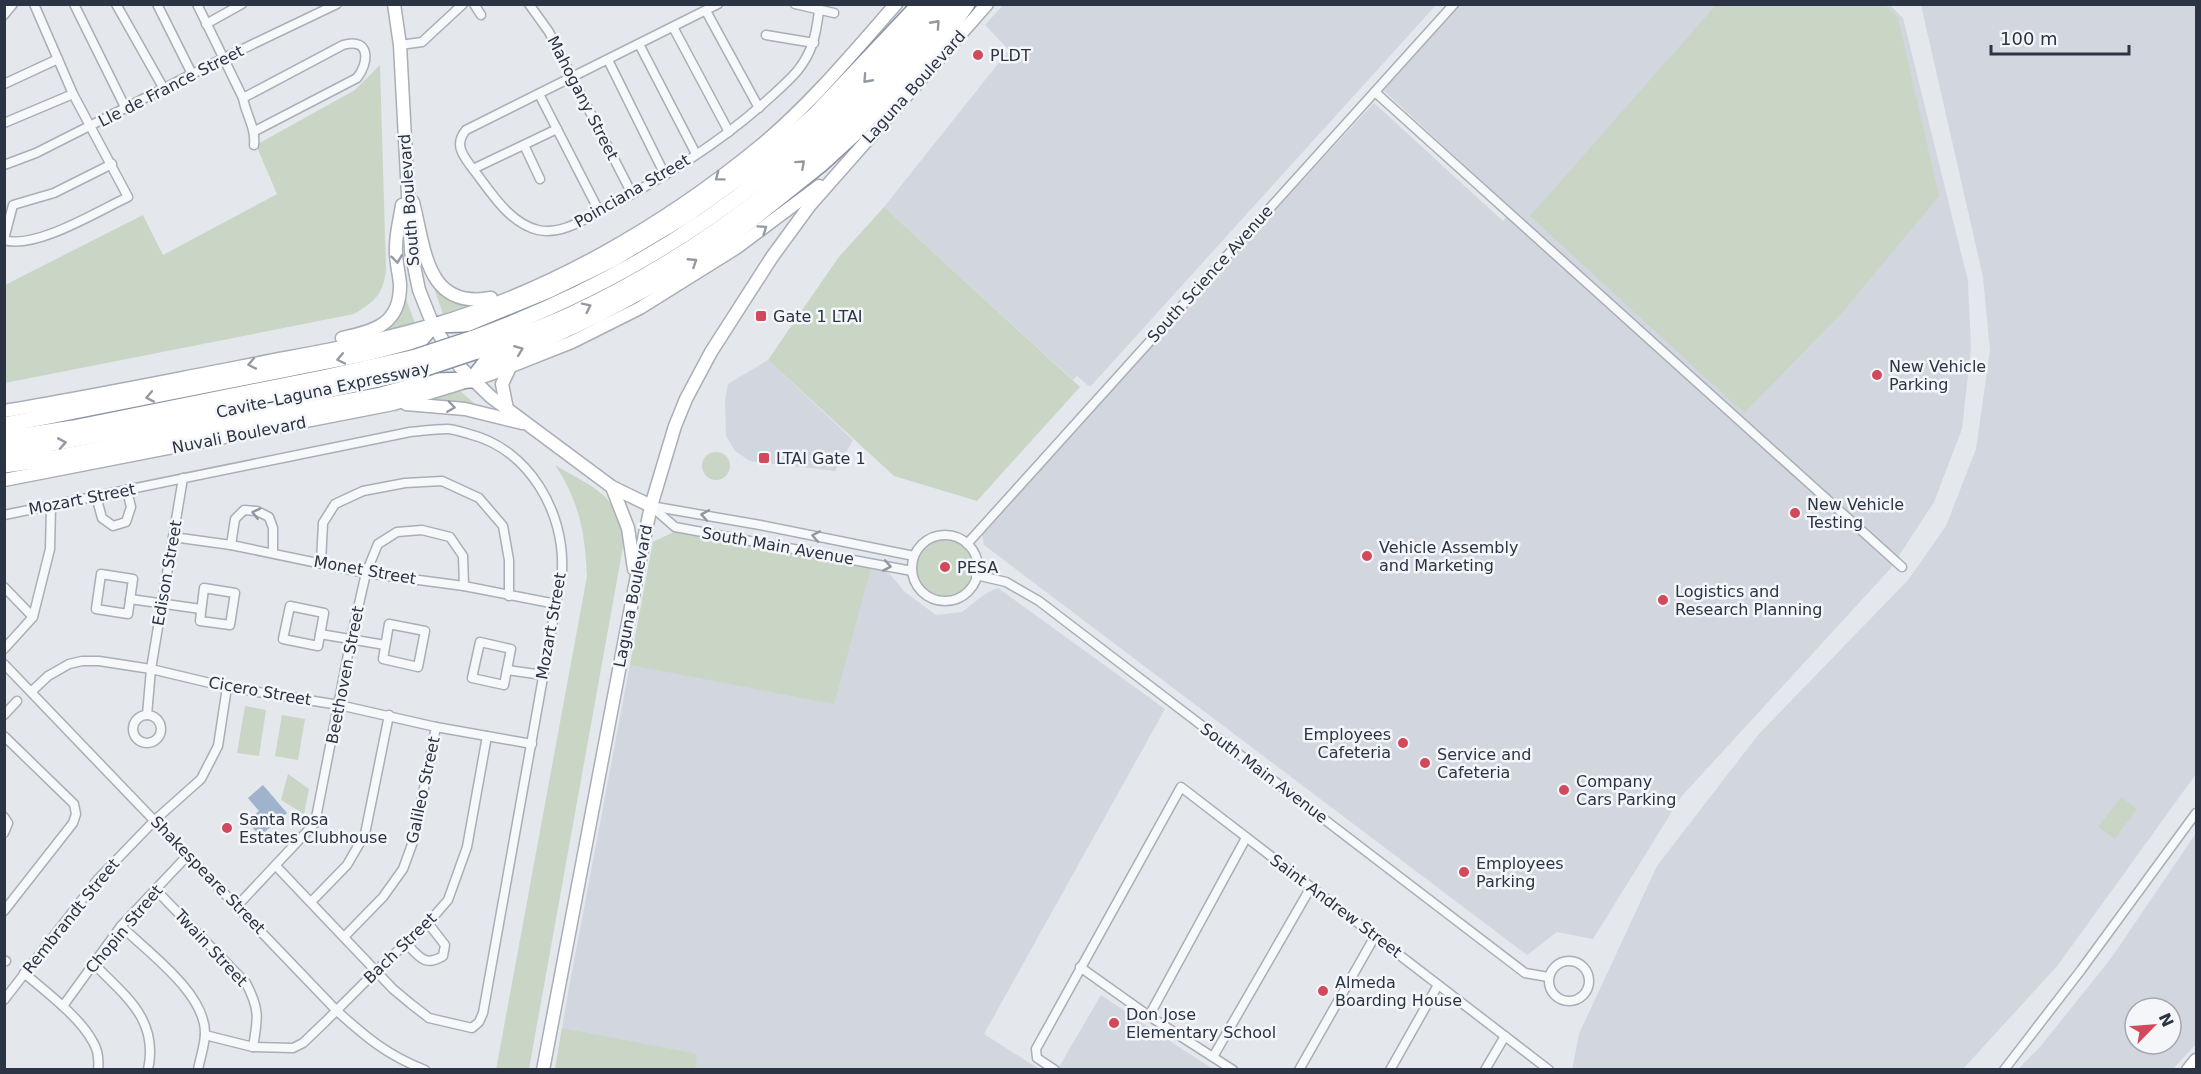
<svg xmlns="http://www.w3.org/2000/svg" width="2201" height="1074" font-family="'DejaVu Sans',sans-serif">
<rect width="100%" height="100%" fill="#e4e7ec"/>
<g fill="#d2d6de" fill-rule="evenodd">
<polygon points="1004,4 1436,4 1436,5 1090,387 1077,376 1073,380 884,207 1009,50 985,25"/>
<polygon points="1889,4 1903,18 1968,281 1971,348 1962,429 1934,502 1891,568 1681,797 1593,939 1557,932 1527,955 984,545 981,528 1374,103 1503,221 1512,209 1383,90 1460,5"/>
<polygon points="1921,5 2196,5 2196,774 2058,965 1963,1069 1572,1070 1579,1034 1657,866 1758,735 1908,580 1946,526 1976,449 1990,350 1983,277"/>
<polygon points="768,360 853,440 835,471 750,461 735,451 726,436 725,400 728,384"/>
<polygon points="674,532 887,571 905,592 936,615 962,612 985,594 998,588 1165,709 984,1034 1039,1069 555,1070 568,993 653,542"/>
<path d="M2196,833v211l-23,25h-155l22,-22 72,-90zM2135,1008h36v36h-36z"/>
<polygon points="1101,995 1185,1051 1213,1069 1063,1070 1059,1067"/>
</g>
<g fill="#c9d6c5">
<polygon points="1716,5 1885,5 1898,18 1939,196 1840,315 1744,413 1530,216"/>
<path d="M380,65l6,205c-3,25 -11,31 -32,44l-349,69v-98l138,-70 20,40 114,-61 -21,-49 99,-55z"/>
<polygon points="884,207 1080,387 977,501 894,476 768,360 838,258"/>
<polygon points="433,285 444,295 474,304 443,314"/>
<polygon points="403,291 415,323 375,334"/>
<polygon points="459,390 483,411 456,402 425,401"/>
<circle cx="716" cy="466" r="14"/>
<path d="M555,465c36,22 65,29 69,76l-95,528 -33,1 91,-494c-2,-43 -8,-76 -32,-111z"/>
<polygon points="674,532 871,568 834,704 630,665 653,542"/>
<circle cx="945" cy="568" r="28"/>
<polygon points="245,706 266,710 259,756 237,753"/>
<polygon points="282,715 305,719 298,760 275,756"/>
<polygon points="288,774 309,789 304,814 281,800"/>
<polygon points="2121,797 2137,809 2115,839 2098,827"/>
<polygon points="562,1028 697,1054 695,1069 555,1069"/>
</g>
<polygon fill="#9fb4cc" points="263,785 287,813 260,836 247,821 259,811 248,798"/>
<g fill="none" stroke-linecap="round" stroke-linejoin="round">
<g stroke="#a9aeb7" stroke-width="11">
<g id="minor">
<polyline points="74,4 126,109"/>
<polyline points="116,4 164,89"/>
<polyline points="157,4 192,74"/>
<path d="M197,4l46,94c3,17 13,30 11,47"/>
<polyline points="474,4 481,15"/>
<polyline points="529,4 549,32 632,194"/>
<path d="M718,4l-252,126c-11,13 -5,23 4,35 19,24 38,58 68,65 23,5 45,-10 64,-20 58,-30 115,-65 163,-108 11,-10 24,-21 33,-32 15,-19 18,-36 21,-59"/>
<polyline points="795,4 834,13"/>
<polyline points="706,11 759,108"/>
<polyline points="4,15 13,4"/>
<polyline points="206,24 242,4"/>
<polyline points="673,27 729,132"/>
<polyline points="766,35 814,43"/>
<polyline points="639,44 696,154"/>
<polyline points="400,45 422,42 463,4"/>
<polyline points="608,60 665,175"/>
<polyline points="4,84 58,59"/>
<polyline points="1375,92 1902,567"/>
<polyline points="539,94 599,211"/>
<path d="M243,98l100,-53c28,-8 26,18 14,33l-102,53"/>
<polyline points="4,123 73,94"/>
<polyline points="524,145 540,179"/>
<polyline points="4,165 36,153 224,58 337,4"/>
<polyline points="473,169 557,129"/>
<polyline points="4,239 13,205 54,193 112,164"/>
<path d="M4,240c31,10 94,-29 124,-43l-55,-103 -39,-90"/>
<polyline points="96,496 102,518 113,526 126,522 131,507 127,491"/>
<polyline points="651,506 675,527 912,571"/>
<polyline points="651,506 760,525 914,556"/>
<path d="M4,515l406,-83c12,-1 25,-3 37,-3 7,0 15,3 22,5 60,15 96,78 93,137l-79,442 -4,9 -7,6 -43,-10 -18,-14 -18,-15 -117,-123"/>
<circle cx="945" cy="568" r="33"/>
<polyline points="173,537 231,545 366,573 464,586 556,604"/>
<polyline points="967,544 1454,4"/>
<polyline points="231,545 235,519 244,510 257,511 269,517 273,528 273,553"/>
<polyline points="321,562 323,523 335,504 363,491 405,483 442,481 479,498 503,526 509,560 509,596"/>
<polygon points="101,574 133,579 128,614 96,609"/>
<polyline points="976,575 1006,582 1039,601 1525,973 1548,977"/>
<polyline points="4,587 33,617"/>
<polygon points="204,588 235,593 230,625 200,621"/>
<polyline points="130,599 201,609"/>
<polygon points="290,606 324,613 318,646 283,639"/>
<polygon points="389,624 425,631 418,667 383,659"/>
<polyline points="320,634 385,645"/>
<polygon points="480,642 511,649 504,685 472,678"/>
<polyline points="4,649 33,617 50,549 51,506"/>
<path d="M4,664l333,347c30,27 50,44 88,59"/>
<polyline points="507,670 543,675"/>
<polyline points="32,691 48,676 69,664 82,661 99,661 151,669 227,687 339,705 436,727 532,744"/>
<circle cx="147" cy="729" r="14"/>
<polyline points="4,715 17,701"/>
<polyline points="147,715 151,669 183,478"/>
<polyline points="4,736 74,804 76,814 73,823 4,911"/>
<polyline points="4,817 8,823 4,833"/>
<path d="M155,889l91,94c14,27 12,35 7,64"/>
<polyline points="311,902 347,865 365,834 389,715"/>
<polyline points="238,905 315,823 351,639 366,573 378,544 397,532 422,530 450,537 463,556 464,586"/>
<path d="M121,926c28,27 84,67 84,107 0,12 -5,25 -7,37"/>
<polyline points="344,937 383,897 403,869 414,839 436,727"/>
<path d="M407,944c12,13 18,23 36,12l2,-11 -17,-22"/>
<polyline points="4,960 6,961"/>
<circle cx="1569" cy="981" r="20"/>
<path d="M93,963c32,33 66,56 55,107"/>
<polyline points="1080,967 1149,1016 1233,1070"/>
<path d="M24,973c21,18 56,44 69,69 5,8 6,19 5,28"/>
<polyline points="4,1000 98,879 155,820 201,779 218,746 227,687"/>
<polyline points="63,1006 121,926 188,855"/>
<polyline points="1149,1016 1246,838"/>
<polyline points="205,1035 253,1047 293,1048 303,1043 325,1022 376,971 428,923 448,900 467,847 487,736"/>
<polyline points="1213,1057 1311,887"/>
<polyline points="1055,1070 1037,1058 1036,1049 1181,787 1549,1070"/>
<polyline points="1299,1070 1375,936"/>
<polyline points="1390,1070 1438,985"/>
<polyline points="1485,1070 1505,1036"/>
<polyline points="2004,1070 2081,970 2196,813"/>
</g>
</g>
<g stroke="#a9aeb7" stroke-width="15">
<g id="secondary">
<polyline points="394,4 400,45 411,251 419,290 433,325 460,367 491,397 612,487 651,506"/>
<path d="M413,202c12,47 13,108 78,96"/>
<path d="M342,338c33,-7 59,-14 58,-54 -1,-12 -5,-25 -4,-37 0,-14 4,-28 6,-42"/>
<polyline points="406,404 465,409 522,423"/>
<polyline points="507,409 502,384 510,367"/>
<path d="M4,411c79,-13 157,-29 235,-44 64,-13 130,-23 193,-42 118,-34 232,-100 327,-178 51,-42 93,-93 137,-143"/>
<polyline points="4,480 393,404 491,374 572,342 640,308 736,248 819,186"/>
<polyline points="612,487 628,528 634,569"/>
<polyline points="543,1070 643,544 651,506 675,426 686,399 711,352 772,257 810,205 987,4"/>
<polyline points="2188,1070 2196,1060"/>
</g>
</g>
<g stroke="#8b94a3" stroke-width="18">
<g id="motorway">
<path d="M471,339c132,-48 249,-116 352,-214 40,-38 75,-80 112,-121"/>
<path d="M474,352c33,-12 66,-23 98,-38 94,-44 182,-104 258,-176 44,-41 83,-89 124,-134"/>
<polyline points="4,425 363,354 421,339 433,325 466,324 549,290 611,260 688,214 765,159 816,114 920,4"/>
<polyline points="4,439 73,428 327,377 416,357"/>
<polyline points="4,452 259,405 420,370"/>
<polyline points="4,465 54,458 381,395 433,381 472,380 486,362 535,344 599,314 677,272 732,235 820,165 855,133 948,31 967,4"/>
</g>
</g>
<use href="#minor" stroke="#f7f8fa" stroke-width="8"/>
<use href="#secondary" stroke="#fff" stroke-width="12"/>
<use href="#motorway" stroke="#fff" stroke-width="15"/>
<g stroke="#8b94a3" stroke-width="18" stroke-linecap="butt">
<g id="motorway-bridge">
<polyline points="416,357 471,339"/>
<polyline points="420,370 474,352"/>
</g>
</g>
<use href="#motorway-bridge" stroke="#fff" stroke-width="15"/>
</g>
<defs><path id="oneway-chevron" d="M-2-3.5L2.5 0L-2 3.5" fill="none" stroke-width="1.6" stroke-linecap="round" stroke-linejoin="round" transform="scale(1.5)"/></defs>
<g stroke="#959aa2">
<use href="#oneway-chevron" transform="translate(936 24) rotate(-48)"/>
<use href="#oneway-chevron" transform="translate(867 79) rotate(132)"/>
<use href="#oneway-chevron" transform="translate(801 164) rotate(-42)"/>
<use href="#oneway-chevron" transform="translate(719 177) rotate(143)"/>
<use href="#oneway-chevron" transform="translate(763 229) rotate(-35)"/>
<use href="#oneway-chevron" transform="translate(397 259) rotate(83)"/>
<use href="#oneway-chevron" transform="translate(693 262) rotate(-33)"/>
<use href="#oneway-chevron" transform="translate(587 307) rotate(-26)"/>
<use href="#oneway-chevron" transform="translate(519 350) rotate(-21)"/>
<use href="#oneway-chevron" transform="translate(341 359) rotate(168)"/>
<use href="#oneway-chevron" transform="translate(252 364) rotate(169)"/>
<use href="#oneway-chevron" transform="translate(150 397) rotate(169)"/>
<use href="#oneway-chevron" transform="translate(451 407) rotate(8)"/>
<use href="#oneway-chevron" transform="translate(62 443) rotate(-10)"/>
</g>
<g stroke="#9196a0">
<use href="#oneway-chevron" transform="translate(256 513) rotate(-166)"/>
<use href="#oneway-chevron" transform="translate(705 515) rotate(-170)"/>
<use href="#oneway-chevron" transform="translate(816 536) rotate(-169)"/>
<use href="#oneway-chevron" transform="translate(887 566) rotate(10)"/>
</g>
<g fill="#d1495b" stroke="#f4f6f9" stroke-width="2">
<circle cx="978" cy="55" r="6"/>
<rect x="755" y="310" width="12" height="12" rx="3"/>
<circle cx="1877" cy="375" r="6"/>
<rect x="758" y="452" width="12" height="12" rx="3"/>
<circle cx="1795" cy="513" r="6"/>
<circle cx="1367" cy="556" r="6"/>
<circle cx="945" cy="567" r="6"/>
<circle cx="1663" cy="600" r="6"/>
<circle cx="1403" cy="743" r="6"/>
<circle cx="1425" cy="763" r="6"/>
<circle cx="1564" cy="790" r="6"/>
<circle cx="227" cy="828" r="6"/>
<circle cx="1464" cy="872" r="6"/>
<circle cx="1323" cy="991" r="6"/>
<circle cx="1114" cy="1023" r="6"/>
</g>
<g text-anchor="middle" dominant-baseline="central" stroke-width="5" stroke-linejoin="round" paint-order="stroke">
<g font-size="16" fill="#2b3445" stroke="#f4f6f9" text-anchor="start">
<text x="990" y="55">PLDT</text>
<text x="773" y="316">Gate 1 LTAI</text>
<text x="1889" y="366">New Vehicle<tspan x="1889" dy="18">Parking</tspan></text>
<text x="776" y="458">LTAI Gate 1</text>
<text x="1807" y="504">New Vehicle<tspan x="1807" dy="18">Testing</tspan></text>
<text x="1379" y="547">Vehicle Assembly<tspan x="1379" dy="18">and Marketing</tspan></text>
<text x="957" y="567">PESA</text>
<text x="1675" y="591">Logistics and<tspan x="1675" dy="18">Research Planning</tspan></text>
<text x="1391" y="734" text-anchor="end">Employees<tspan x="1391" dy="18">Cafeteria</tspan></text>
<text x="1437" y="754">Service and<tspan x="1437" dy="18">Cafeteria</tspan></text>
<text x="1576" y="781">Company<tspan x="1576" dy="18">Cars Parking</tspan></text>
<text x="239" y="819">Santa Rosa<tspan x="239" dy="18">Estates Clubhouse</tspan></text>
<text x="1476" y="863">Employees<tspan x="1476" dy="18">Parking</tspan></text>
<text x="1335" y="982">Almeda<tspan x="1335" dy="18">Boarding House</tspan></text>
<text x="1126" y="1014">Don Jose<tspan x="1126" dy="18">Elementary School</tspan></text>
</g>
<g font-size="16" fill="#2b3445" stroke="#f4f6f9">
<text transform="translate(171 86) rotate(-27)">Lle de France Street</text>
<text transform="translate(914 87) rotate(-48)">Laguna Boulevard</text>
<text transform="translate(583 98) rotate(63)">Mahogany Street</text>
<text transform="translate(632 191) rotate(-30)">Poinciana Street</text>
<text transform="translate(409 200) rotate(-94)">South Boulevard</text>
<text transform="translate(1210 274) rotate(-48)">South Science Avenue</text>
<text transform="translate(323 390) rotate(-12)">Cavite–Laguna Expressway</text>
<text transform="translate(239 435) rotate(-11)">Nuvali Boulevard</text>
<text transform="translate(82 499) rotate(-11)">Mozart Street</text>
<text transform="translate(778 546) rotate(10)">South Main Avenue</text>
<text transform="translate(365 570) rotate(10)">Monet Street</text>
<text transform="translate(167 573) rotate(-80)">Edison Street</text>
<text transform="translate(633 596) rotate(-79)">Laguna Boulevard</text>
<text transform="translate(551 626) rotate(-80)">Mozart Street</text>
<text transform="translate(345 675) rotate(-79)">Beethoven Street</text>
<text transform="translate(260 691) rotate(10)">Cicero Street</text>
<text transform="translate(1264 773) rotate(37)">South Main Avenue</text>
<text transform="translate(423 790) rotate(-78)">Galileo Street</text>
<text transform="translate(208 875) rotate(46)">Shakespeare Street</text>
<text transform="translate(1336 906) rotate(37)">Saint Andrew Street</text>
<text transform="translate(71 916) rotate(-51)">Rembrandt Street</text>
<text transform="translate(124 929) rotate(-50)">Chopin Street</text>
<text transform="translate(211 948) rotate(47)">Twain Street</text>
<text transform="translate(400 948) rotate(-44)">Bach Street</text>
</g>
</g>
<rect width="2201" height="1074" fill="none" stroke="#2b3445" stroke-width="12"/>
<g transform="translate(2153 1026) rotate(65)"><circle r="28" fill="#f4f6f9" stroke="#a4a8b1" stroke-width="1.5"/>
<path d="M0-4.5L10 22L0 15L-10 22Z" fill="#d1495b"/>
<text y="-9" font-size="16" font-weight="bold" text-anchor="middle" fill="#2b3445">N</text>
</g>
<path d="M1991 45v9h138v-9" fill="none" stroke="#2b3445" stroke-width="3"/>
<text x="2000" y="45" font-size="18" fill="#2b3445" stroke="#f4f6f9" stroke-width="4.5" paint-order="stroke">100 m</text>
</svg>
